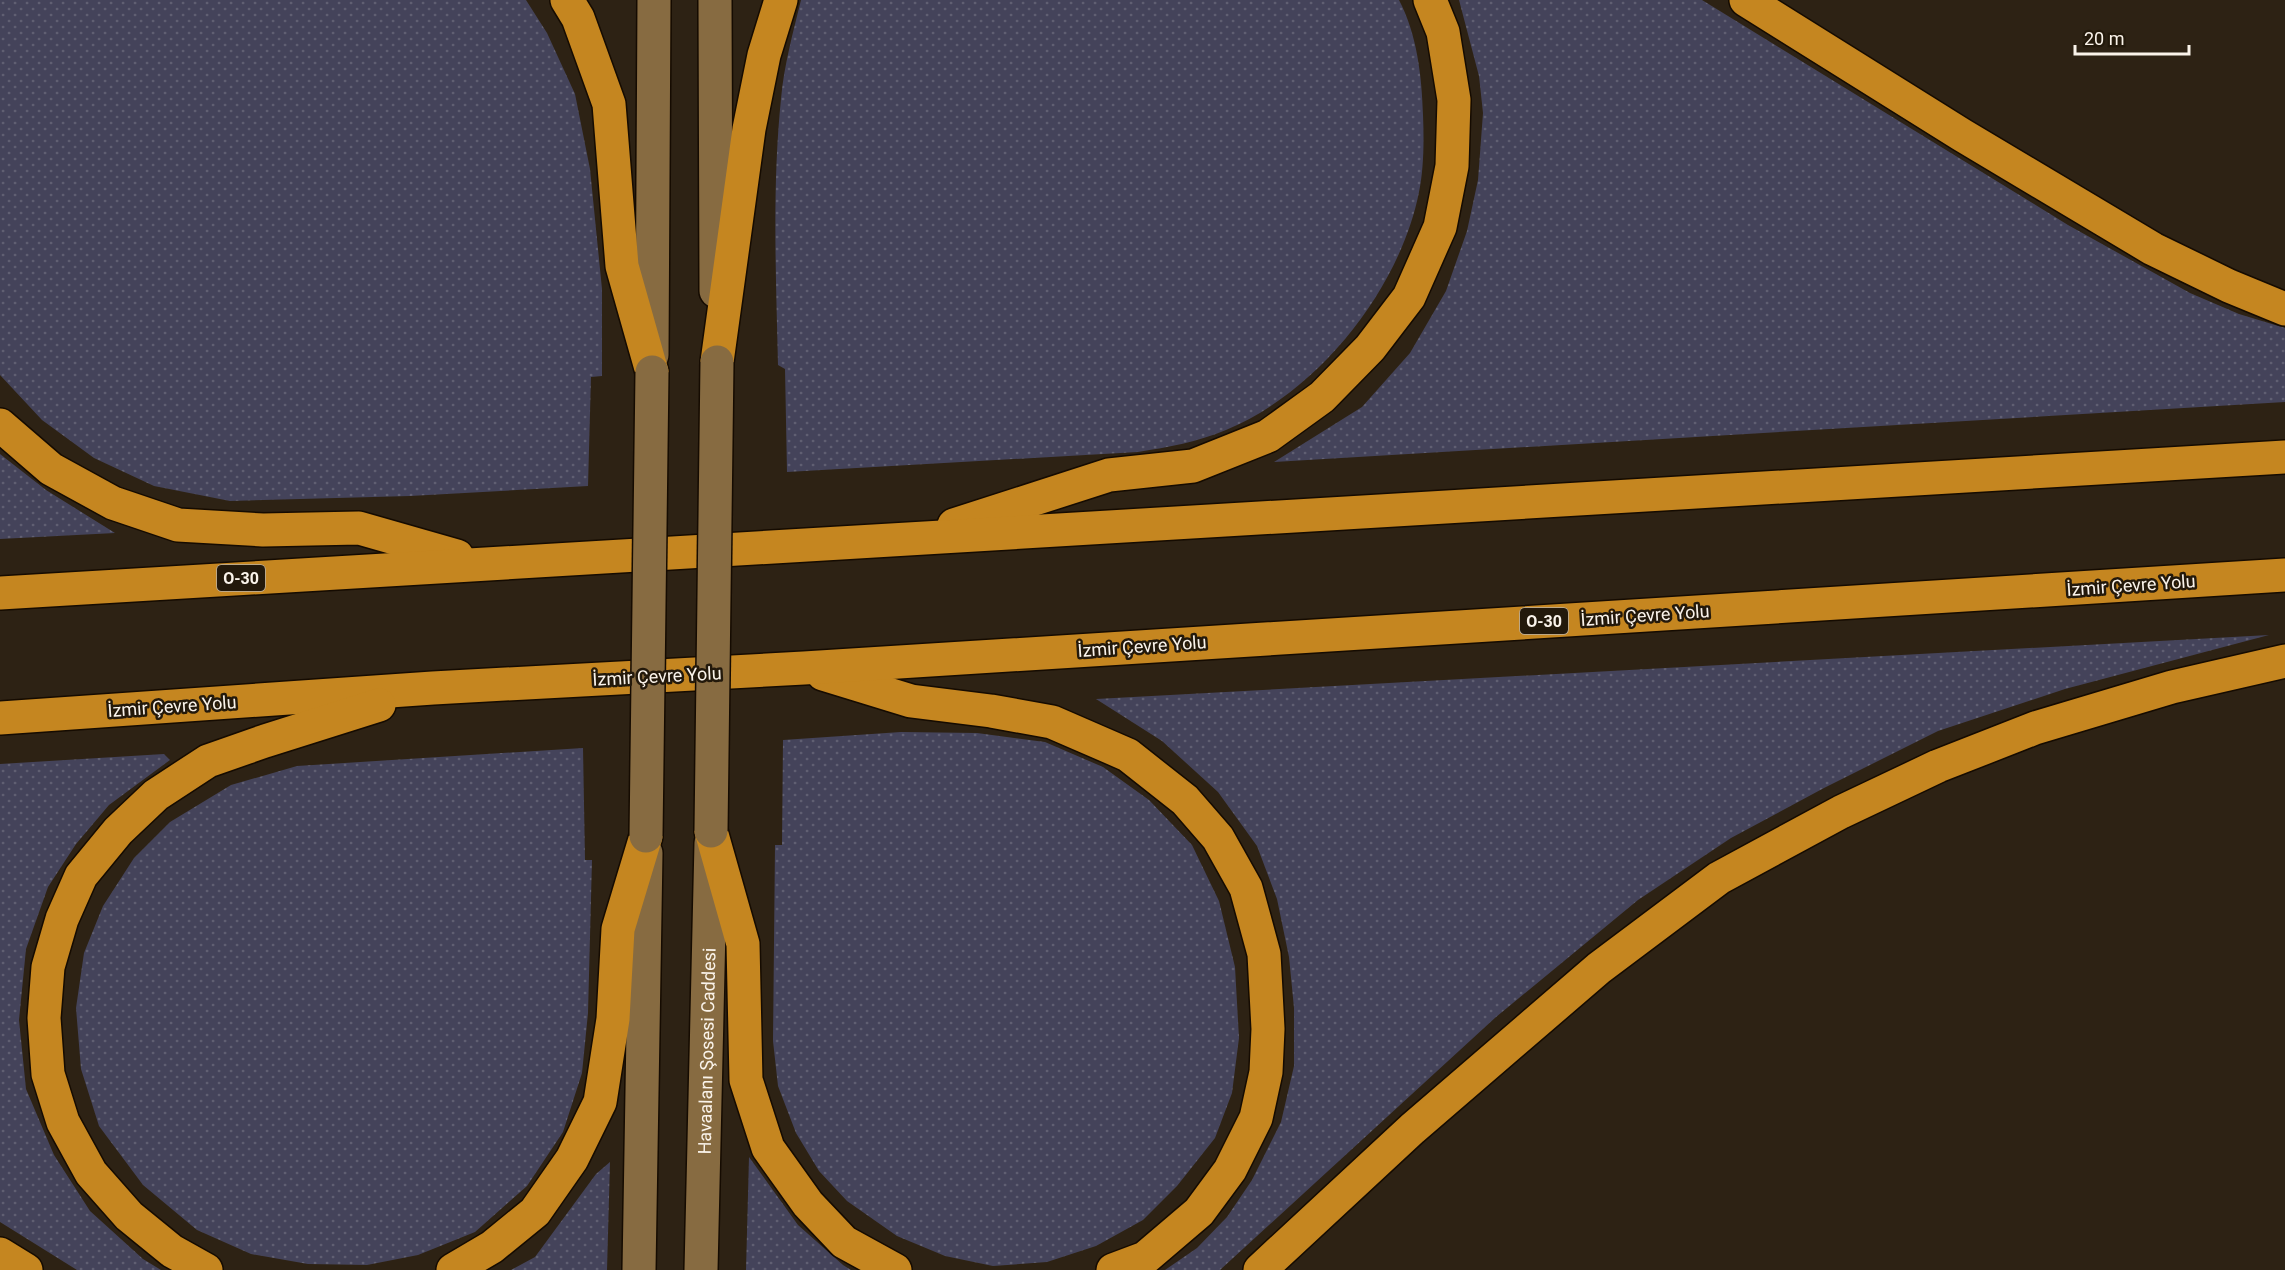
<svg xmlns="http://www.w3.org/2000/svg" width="2285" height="1270" font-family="Roboto,sans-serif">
<defs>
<pattern id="grass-dots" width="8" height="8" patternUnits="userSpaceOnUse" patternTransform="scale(1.5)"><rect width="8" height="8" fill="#44435a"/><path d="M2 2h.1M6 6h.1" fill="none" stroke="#605f72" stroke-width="1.8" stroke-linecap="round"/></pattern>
</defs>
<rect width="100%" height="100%" fill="#2d2214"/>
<g fill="url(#grass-dots)">
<polygon points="0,0 526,0 547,33 575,94 590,169 602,289 602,376 591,377 588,486 410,496 230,501 154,486 94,458 42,420 0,375"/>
<path d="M801,0h598c18,34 23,77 24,115 1,24 1,53 -4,77 -19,97 -101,200 -193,238 -29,12 -57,17 -88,22l-351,20 -2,-103 -7,-4c-2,-88 -6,-178 3,-266 3,-34 12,-66 20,-99z"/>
<polygon points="1459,0 1702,0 2068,225 2190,293 2239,314 2285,328 2285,402 1274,462 1362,407 1410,353 1446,291 1467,231 1478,180 1483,113 1479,76"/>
<polygon points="0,454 46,490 115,533 0,539"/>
<polygon points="2269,635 2065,689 1938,731 1824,788 1731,838 1638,900 1496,1017 1220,1270 1165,1270 1197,1248 1227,1217 1252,1180 1281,1122 1294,1066 1294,1008 1289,957 1277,899 1257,846 1218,792 1162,741 1096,699"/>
<polygon points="901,732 977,733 1045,742 1103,767 1149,800 1192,845 1219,901 1235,967 1239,1038 1232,1093 1215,1138 1177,1186 1143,1220 1096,1246 1047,1262 993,1266 945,1256 897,1236 847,1201 819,1171 796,1133 778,1086 773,1041 775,845 782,845 783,740"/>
<polygon points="583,748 585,860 592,860 588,1013 582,1073 563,1132 527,1186 475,1232 418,1255 367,1265 308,1264 251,1254 197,1230 143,1185 99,1126 81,1069 76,1008 84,953 103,906 134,858 170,822 231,785 297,766"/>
<polygon points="164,754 170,760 109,805 76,844 48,887 26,949 19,1020 26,1089 54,1155 90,1211 143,1259 161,1270 77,1270 0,1222 0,764"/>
<polygon points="749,1157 798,1225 843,1265 851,1270 746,1270"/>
<polygon points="610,1162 607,1270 511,1270 535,1257 596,1174"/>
</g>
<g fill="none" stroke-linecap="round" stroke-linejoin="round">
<g stroke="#150b01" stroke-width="36">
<g id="secondary">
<polyline points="715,0 716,291"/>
<polyline points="652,355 654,0"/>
<polyline points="639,1270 646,853"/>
<path id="s1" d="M701,1270l10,-427"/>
</g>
</g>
<g stroke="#150b01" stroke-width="36">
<g id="highway">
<polyline points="567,0 578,18 609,104 622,266 652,372"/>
<polyline points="1746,0 1962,135 2153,249 2229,286 2285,309"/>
<polyline points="717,362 749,129 764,55 781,0"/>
<polyline points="0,425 51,469 113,503 178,525 263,530 359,528 457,556"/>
<polyline points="954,525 1109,475 1193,466 1268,436 1322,397 1370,348 1409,297 1440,227 1452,166 1454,100 1443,32 1430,0"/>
<polyline points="0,593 2285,457"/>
<polyline points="823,674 911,701 991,711 1052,722 1128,755 1185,800 1218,838 1246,888 1264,954 1268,1029 1266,1072 1256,1118 1230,1170 1199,1212 1145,1258 1113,1270"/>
<polyline points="0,718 433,688 804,668 2285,575"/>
<polyline points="711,831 743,944 746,1080 768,1148 808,1204 844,1242 895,1270"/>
<polyline points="0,1254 26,1270"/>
<polyline points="206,1270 172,1251 129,1216 91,1173 63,1122 48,1074 44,1018 48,967 62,919 81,876 118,831 156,795 208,761 265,741 379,705"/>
<polyline points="453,1270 492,1247 535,1212 572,1159 600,1102 613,1019 618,929 646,836"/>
<polyline points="1260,1270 1412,1129 1599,968 1719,878 1841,812 1938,766 2035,728 2172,687 2285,661"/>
</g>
</g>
<use href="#secondary" stroke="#876b41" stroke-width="33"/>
<use href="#highway" stroke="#c58620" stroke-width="33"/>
<g stroke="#150b01" stroke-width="36" stroke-linecap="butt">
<g id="secondary-bridge">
<polyline points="711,831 717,362"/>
<polyline points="646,836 652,372"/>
</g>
</g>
<use href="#secondary-bridge" stroke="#876b41" stroke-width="33"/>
</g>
<g text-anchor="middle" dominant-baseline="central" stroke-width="5" stroke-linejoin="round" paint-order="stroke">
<g fill="#23190b" stroke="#bab2a7" stroke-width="1.5">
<rect x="217" y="565" width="48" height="26" rx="4.5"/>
<rect x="1520" y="608" width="48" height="26" rx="4.5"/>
</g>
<g font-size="16" font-weight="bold" fill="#faf3ea">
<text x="241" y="578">O-30</text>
<text x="1544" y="621">O-30</text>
</g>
<g font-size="18" fill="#faf3ea" stroke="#23190b">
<text transform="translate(2131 585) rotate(-4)">İzmir Çevre Yolu</text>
<text transform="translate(1645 615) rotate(-4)">İzmir Çevre Yolu</text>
<text transform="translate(1142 646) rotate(-4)">İzmir Çevre Yolu</text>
<text transform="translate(657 676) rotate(-3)">İzmir Çevre Yolu</text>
<text transform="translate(172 706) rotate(-4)">İzmir Çevre Yolu</text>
<text stroke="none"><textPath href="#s1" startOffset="219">Havaalanı Şosesi Caddesi</textPath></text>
</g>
</g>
<path d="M2075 45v9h114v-9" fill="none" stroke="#faf3ea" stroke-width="3"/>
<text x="2084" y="45" font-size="18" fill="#faf3ea" stroke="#23190b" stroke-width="4.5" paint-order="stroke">20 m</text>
</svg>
